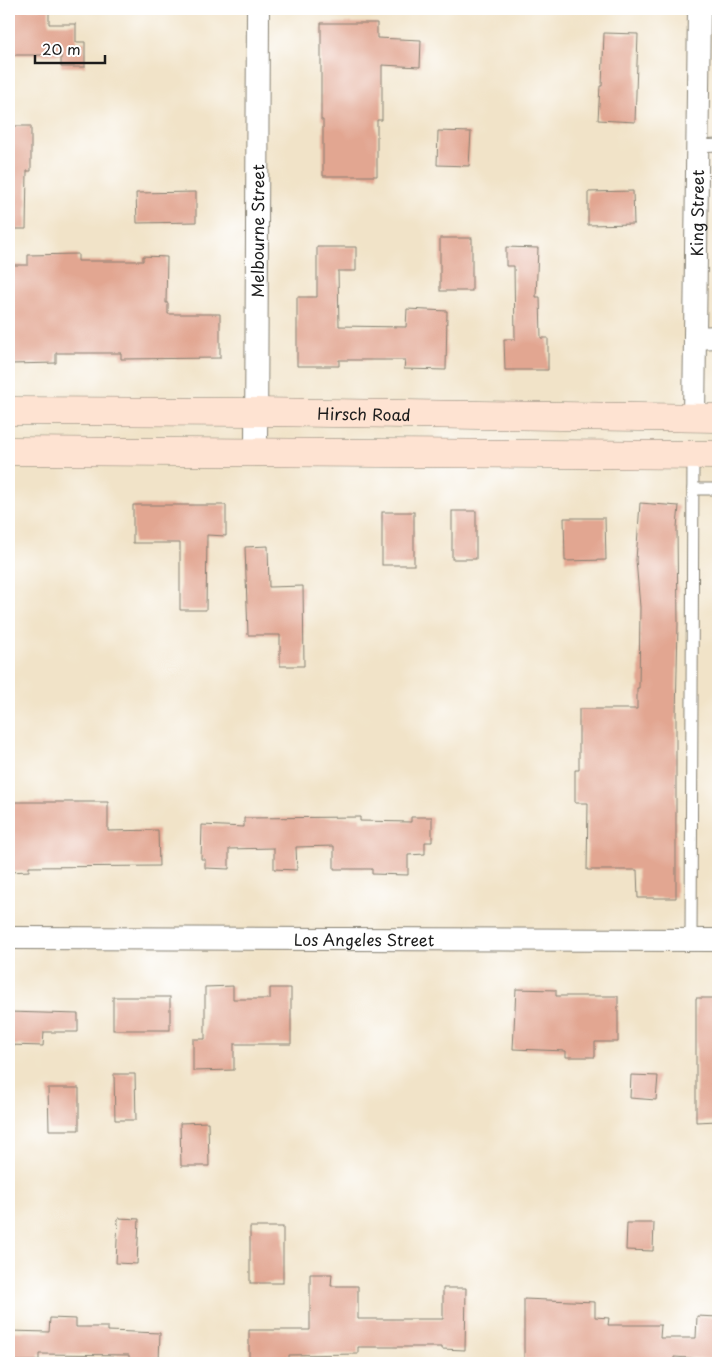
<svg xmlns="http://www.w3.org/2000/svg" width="727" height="1372" font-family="'Playpen Sans',sans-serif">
<rect width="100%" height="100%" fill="#fff"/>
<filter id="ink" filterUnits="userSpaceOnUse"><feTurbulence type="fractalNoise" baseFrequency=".02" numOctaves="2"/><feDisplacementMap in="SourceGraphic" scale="10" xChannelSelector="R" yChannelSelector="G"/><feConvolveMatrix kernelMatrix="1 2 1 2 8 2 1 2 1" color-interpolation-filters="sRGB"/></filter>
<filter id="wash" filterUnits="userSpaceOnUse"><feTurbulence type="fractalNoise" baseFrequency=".0096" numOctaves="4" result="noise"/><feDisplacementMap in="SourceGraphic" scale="20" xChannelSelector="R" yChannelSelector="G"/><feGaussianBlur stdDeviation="1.12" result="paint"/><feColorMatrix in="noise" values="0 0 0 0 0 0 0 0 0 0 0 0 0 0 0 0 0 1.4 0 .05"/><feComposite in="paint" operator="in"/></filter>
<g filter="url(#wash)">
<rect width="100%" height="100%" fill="#f1e3c8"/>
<g id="blocks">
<g fill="#e2a691">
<polygon points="9,9 49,9 49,24 76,24 76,42 85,42 85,67 61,67 61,55 9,55"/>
<polygon points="321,23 377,23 377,38 421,40 420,67 382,65 382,120 377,120 377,176 323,176 323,120 321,120"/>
<polygon points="604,33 638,34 635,122 598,120 600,86 602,86"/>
<polygon points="9,126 31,126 31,171 27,171 26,229 9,229"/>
<polygon points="438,131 471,132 469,166 437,165"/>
<polygon points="633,191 634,224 588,225 588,192"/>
<polygon points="196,192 196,222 137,223 136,193"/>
<rect x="440" y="238" width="32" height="53"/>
<polygon points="317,247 356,247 356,271 338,271 339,326 406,327 407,309 447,311 446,370 404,369 405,360 339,360 339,366 297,366 297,297 317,297"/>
<polygon points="506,247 538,248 536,297 540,297 541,338 548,338 548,370 505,370 504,339 515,339 514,266 506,266"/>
<polygon points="78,254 78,261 143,261 143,256 167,257 166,303 168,303 168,314 220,314 220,358 121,359 121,353 56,353 56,363 11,364 10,265 28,265 28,255"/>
<polygon points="640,503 679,506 677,527 678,624 676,715 676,898 638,898 637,870 587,870 588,803 575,803 575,770 579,770 579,709 637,709 637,688 639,688 640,607 636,560"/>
<polygon points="133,505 226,505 226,536 207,535 206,610 180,610 180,543 133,543"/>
<rect x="452" y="511" width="24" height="48"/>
<rect x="382" y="512" width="32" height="53"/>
<polygon points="564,518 605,518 606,560 565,561"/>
<polygon points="268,546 269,587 303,586 304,666 280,666 280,635 248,635 245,547"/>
<polygon points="9,802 108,802 108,831 158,830 159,866 29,867 29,871 9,872"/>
<polygon points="360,817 360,821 411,822 411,817 432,817 432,842 425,842 425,854 408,855 408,875 372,874 372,869 334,869 334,846 296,847 297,870 274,869 274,848 229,849 229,869 205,868 205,859 201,859 202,825 244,827 244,818"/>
<polygon points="233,986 233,999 270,999 270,988 291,988 291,1044 234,1044 234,1070 193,1071 193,1039 205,1039 205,987"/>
<polygon points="516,989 556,990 556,996 618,996 618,1042 595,1042 595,1057 566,1057 566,1051 513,1049"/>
<rect x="113" y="997" width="57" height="33"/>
<polygon points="696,998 718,998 718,1121 696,1122"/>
<polygon points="9,1012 78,1014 78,1032 44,1032 43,1046 9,1045"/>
<polygon points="114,1074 135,1074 136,1120 115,1120"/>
<polygon points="631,1075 658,1076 656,1100 630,1098"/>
<polygon points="48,1088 79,1088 79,1130 49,1130"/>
<polygon points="208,1122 209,1166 181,1166 180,1123"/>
<polygon points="118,1218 139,1219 137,1264 116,1263"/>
<polygon points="627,1223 654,1223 653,1251 626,1250"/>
<rect x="250" y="1227" width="33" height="56"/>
<polygon points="310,1274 332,1274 331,1286 358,1286 358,1319 443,1319 443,1288 466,1288 465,1350 442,1349 442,1347 358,1347 358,1354 289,1355 289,1360 249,1361 249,1330 310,1330"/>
<polygon points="524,1299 595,1302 595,1317 609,1318 608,1325 661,1325 660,1338 696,1338 697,1316 718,1317 718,1360 674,1357 674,1362 574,1363 574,1359 524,1359"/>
<polygon points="50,1318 76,1319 76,1327 108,1327 108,1331 160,1333 159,1362 129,1361 129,1355 39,1354 39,1361 9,1361 9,1331 49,1332"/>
</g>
</g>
</g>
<g filter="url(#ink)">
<use href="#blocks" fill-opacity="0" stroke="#868072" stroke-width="1"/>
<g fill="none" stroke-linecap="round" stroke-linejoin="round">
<g stroke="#868072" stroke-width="13">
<g id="lane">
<polyline points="697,146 718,145"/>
<polyline points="693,489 718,489"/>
<polyline points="691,940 693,455"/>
</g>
</g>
<g stroke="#868072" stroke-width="24">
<g id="street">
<polyline points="695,338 718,337"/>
<path id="s1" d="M694,418l5,-409"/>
<path id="s2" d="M256,452l2,-443"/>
<path id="s3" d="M9,938l709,2"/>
</g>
</g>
<g stroke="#868072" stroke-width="29">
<g id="secondary">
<path id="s4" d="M9,411l247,1 462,6"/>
<polyline points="9,451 718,455"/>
</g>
</g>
<use href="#lane" stroke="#fff" stroke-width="11"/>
<use href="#street" stroke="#fff" stroke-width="22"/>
<use href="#secondary" stroke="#fee3d2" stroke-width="28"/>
</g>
</g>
<g text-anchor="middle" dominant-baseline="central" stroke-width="4.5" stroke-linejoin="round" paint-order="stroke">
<g font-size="16" fill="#1c1c1c" stroke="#fff">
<text stroke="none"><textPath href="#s1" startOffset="205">King Street</textPath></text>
<text stroke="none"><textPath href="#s2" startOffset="221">Melbourne Street</textPath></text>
<text stroke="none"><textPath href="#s4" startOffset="355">Hirsch Road</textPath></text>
<text stroke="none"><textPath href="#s3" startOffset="355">Los Angeles Street</textPath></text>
</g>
</g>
<rect width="727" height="1372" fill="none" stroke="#fff" stroke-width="30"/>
<path d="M35 55v8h70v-8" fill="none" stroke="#1c1c1c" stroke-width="2.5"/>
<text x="42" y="55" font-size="15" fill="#1c1c1c" stroke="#ffffff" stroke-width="4" paint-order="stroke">20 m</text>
</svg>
